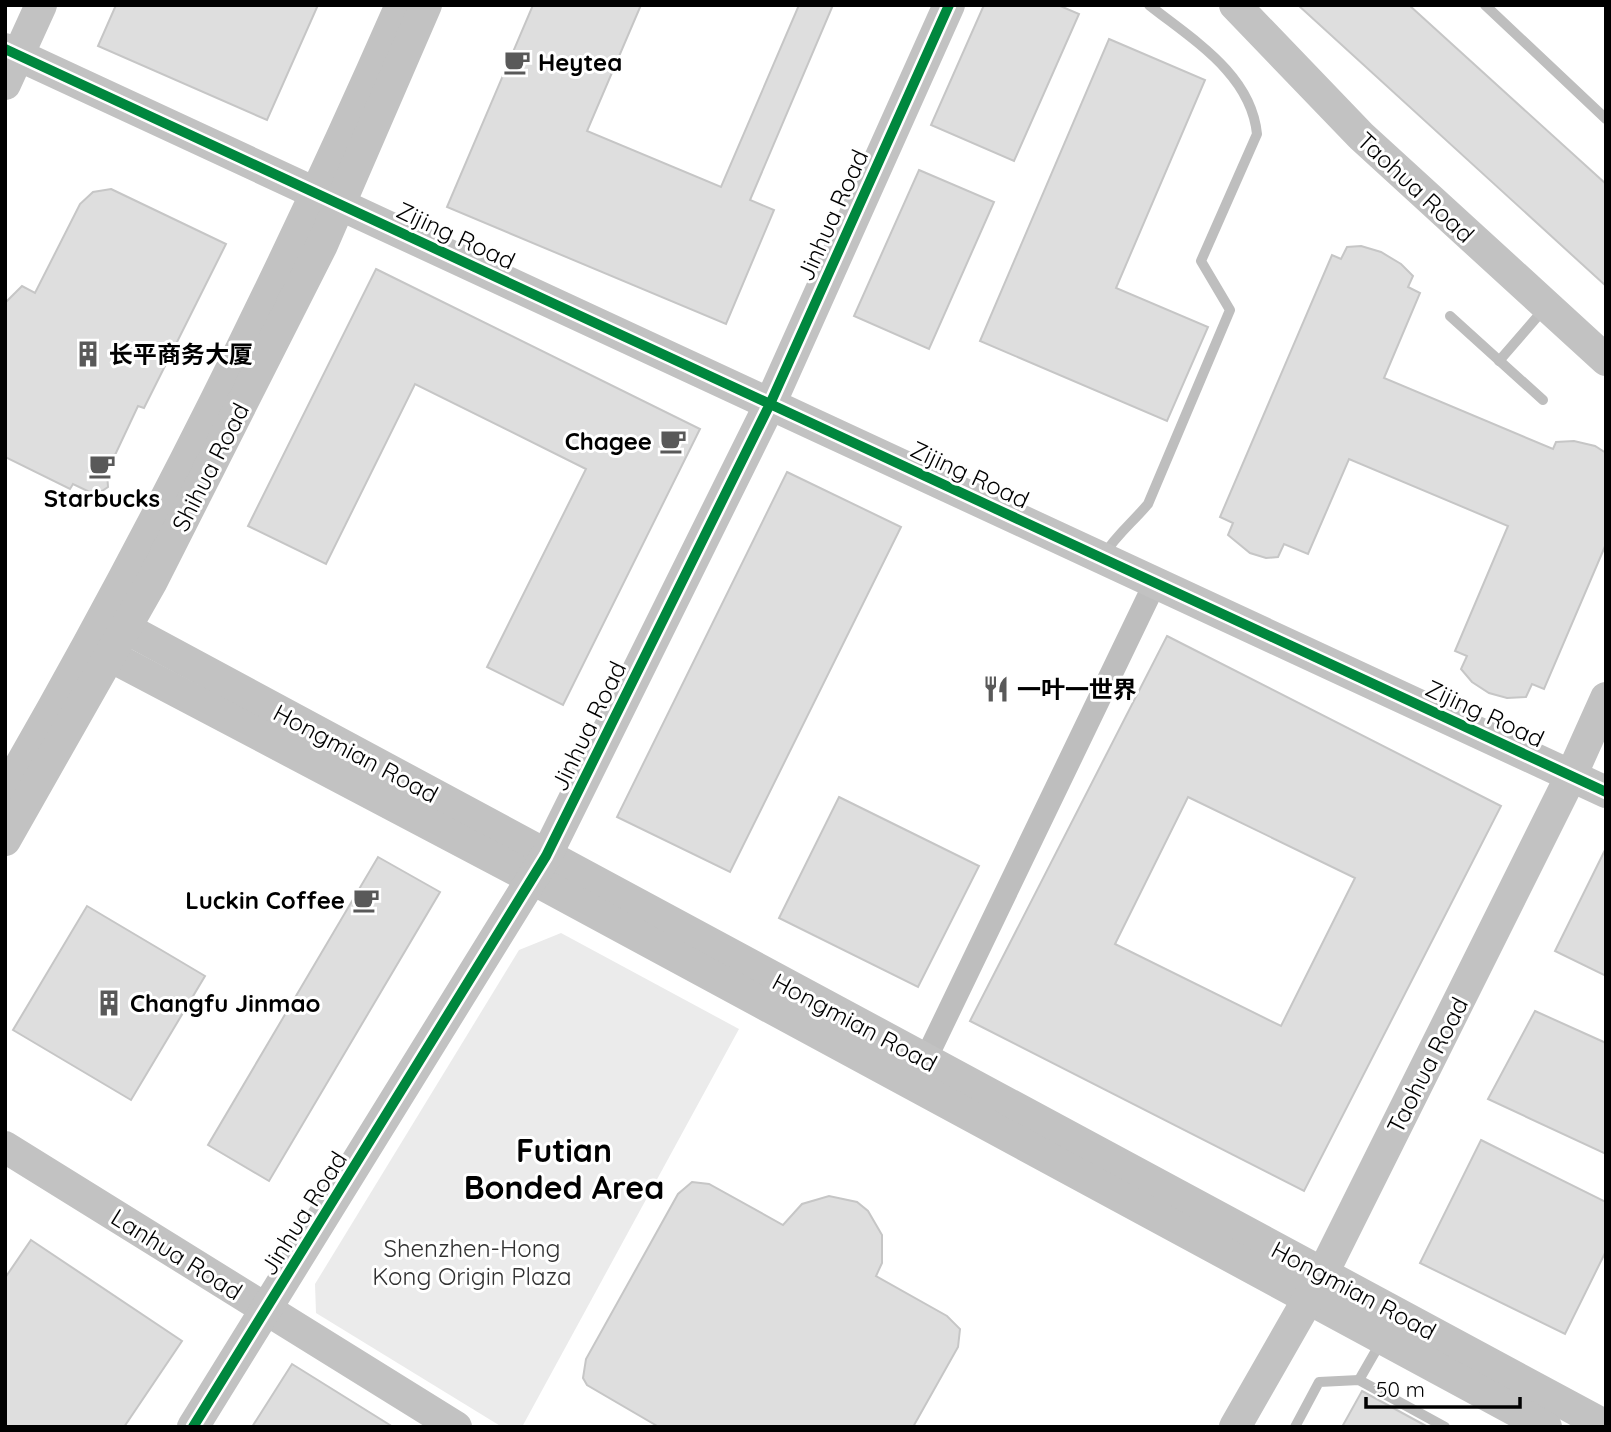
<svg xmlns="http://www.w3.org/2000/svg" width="1611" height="1432" font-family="Quicksand,'Noto Sans SC',sans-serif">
<rect width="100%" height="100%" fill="#fff"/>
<polygon fill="#ebebeb" points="561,933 739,1029 522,1427 502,1427 316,1313 315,1284 519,950"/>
<g fill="#dedede" stroke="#c6c6c6" stroke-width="2" fill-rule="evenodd">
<polygon points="116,5 318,5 267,120 98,46"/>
<polygon points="533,5 641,5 587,131 721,187 799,5 833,5 750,200 774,210 726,324 447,207"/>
<polygon points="984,5 1058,5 1079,14 1014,161 931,125"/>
<polygon points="1298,5 1409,5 1606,184 1606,286"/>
<polygon points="1109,39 1205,80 1116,288 1208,327 1167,421 980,341"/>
<polygon points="919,170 994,202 929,349 854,316"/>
<polygon points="111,189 226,244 144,408 138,406 107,472 108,487 96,495 73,484 70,489 5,457 5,303 22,286 35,293 80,204 93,192"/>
<polygon points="1361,246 1381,252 1401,264 1413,276 1408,287 1420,293 1384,378 1553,449 1556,442 1574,441 1595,446 1606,453 1606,544 1544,689 1532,684 1526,697 1507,698 1489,693 1472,682 1461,669 1467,656 1455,651 1508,526 1349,459 1308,554 1284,544 1278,557 1266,558 1250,553 1228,535 1233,523 1220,517 1332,255 1341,259 1347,247"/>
<polygon points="376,269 700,429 563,705 487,667 586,469 415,384 326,564 248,526"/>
<polygon points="787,472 901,527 730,872 617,817"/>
<path d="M1167,636l334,170 -197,385 -334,-170zM1188,797l167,81 -74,148 -166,-82z"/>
<polygon points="839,797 979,866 918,987 779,918"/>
<polygon points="1606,848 1606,976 1555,951"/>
<polygon points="378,857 440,892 269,1181 208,1145"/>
<polygon points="87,906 205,976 131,1100 13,1030"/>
<polygon points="1535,1011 1606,1043 1606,1154 1488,1099"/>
<polygon points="1481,1140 1606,1202 1606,1251 1565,1334 1420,1263"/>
<polygon points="692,1182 709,1184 783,1225 802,1204 829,1196 857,1202 868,1211 882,1235 882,1263 876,1276 947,1316 960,1329 958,1347 913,1427 659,1427 587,1385 583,1378 586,1359 678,1194"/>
<polygon points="31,1240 182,1341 124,1427 5,1427 5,1278"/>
<polygon points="292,1364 393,1427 252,1427"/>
<polygon points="1362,1391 1428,1427 1342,1427"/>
</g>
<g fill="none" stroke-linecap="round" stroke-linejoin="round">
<g stroke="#bebebe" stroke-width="10">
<polyline points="1485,5 1606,119"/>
<polyline points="1450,316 1543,400"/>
<polyline points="1499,361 1544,309"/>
<path d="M1103,556c14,-22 29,-33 45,-52l82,-194 -29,-49 56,-127c-6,-60 -64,-94 -108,-129"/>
<polyline points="1359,1380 1382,1340"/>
<polyline points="1295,1427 1319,1382 1359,1380 1445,1427"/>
</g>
<polyline stroke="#bebebe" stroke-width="23" points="919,1073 1155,583"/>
<g stroke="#c2c2c2" stroke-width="32">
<polyline points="1235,5 1361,136 1606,360"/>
<polyline points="5,49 1606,792"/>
<polyline points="5,84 41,5"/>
<polyline points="105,617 1606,1426"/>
<polyline points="89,645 533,879 1546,1427"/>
<path d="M5,792c147,-254 278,-518 396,-787"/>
<polyline points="5,840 152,581 322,245 426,5"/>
<polyline points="5,1147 456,1427"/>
<polyline points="193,1427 546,856 770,404 949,5"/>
<polyline points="1235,1427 1323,1273 1571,776 1606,698"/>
</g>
<g stroke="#fff" stroke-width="15">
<g id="cycleway">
<polyline points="5,49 1606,792"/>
<polyline points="193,1427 546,856 770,404 949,5"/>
</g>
</g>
<use href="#cycleway" stroke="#00873e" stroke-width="10"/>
</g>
<defs>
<g id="cafe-bare" transform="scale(2.1)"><path d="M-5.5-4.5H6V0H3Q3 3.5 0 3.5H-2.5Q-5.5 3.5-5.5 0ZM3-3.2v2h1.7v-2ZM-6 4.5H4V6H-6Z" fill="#595959" stroke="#fff" stroke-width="2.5" paint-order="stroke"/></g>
<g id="building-bare" transform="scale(2.1)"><path d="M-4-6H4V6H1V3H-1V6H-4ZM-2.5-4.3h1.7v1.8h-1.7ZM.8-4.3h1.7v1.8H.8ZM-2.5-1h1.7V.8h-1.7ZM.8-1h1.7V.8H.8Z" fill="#595959" stroke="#fff" stroke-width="2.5" paint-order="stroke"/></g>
<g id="restaurant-bare" transform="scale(2.1)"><path d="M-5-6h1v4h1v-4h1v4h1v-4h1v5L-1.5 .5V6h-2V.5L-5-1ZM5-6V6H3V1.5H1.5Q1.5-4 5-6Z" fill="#595959" stroke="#fff" stroke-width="2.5" paint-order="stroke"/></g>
</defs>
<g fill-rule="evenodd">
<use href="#cafe-bare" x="517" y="62"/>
<use href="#building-bare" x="88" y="354"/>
<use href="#cafe-bare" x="673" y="441"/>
<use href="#cafe-bare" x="102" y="466"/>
<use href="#restaurant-bare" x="996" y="689"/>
<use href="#cafe-bare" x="366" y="900"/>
<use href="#building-bare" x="109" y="1003"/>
</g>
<g text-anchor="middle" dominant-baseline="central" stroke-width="6" stroke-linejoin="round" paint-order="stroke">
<g font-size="24" font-weight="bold" fill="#000" stroke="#fff" text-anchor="start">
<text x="538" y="62">Heytea</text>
<text x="109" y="354">长平商务大厦</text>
<text x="652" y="441" text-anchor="end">Chagee</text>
<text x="102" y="498" text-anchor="middle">Starbucks</text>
<text x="1017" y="689">一叶一世界</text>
<text x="345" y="900" text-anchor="end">Luckin Coffee</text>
<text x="130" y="1003">Changfu Jinmao</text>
</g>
<g font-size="24" fill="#000" stroke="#fff">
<text transform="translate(1416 187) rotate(43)">Taohua Road</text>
<text transform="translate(832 215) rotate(-66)">Jinhua Road</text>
<text transform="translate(456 235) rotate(25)">Zijing Road</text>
<text transform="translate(210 467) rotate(-63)">Shihua Road</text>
<text transform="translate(970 474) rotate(25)">Zijing Road</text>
<text transform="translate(1485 713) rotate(25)">Zijing Road</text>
<text transform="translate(588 726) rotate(-64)">Jinhua Road</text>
<text transform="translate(356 753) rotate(28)">Hongmian Road</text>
<text transform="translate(855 1022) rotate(28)">Hongmian Road</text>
<text transform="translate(1427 1065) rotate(-63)">Taohua Road</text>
<text transform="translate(303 1213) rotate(-58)">Jinhua Road</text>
<text transform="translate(177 1254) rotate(32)">Lanhua Road</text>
<text transform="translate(1354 1290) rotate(28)">Hongmian Road</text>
</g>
<g font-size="24" fill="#313131" stroke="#fff">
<text x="472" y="1248">Shenzhen-Hong<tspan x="472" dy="28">Kong Origin Plaza</tspan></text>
</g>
<g font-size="32" font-weight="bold" fill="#000" stroke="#fff">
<text x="564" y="1150">Futian<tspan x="564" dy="37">Bonded Area</tspan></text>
</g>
</g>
<rect width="1611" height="1432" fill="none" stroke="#000000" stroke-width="14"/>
<path d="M1366 1397v10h154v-10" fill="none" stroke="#000000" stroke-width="3.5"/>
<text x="1376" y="1397" font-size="21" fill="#000000" stroke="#ffffff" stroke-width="5" paint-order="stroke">50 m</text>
</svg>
